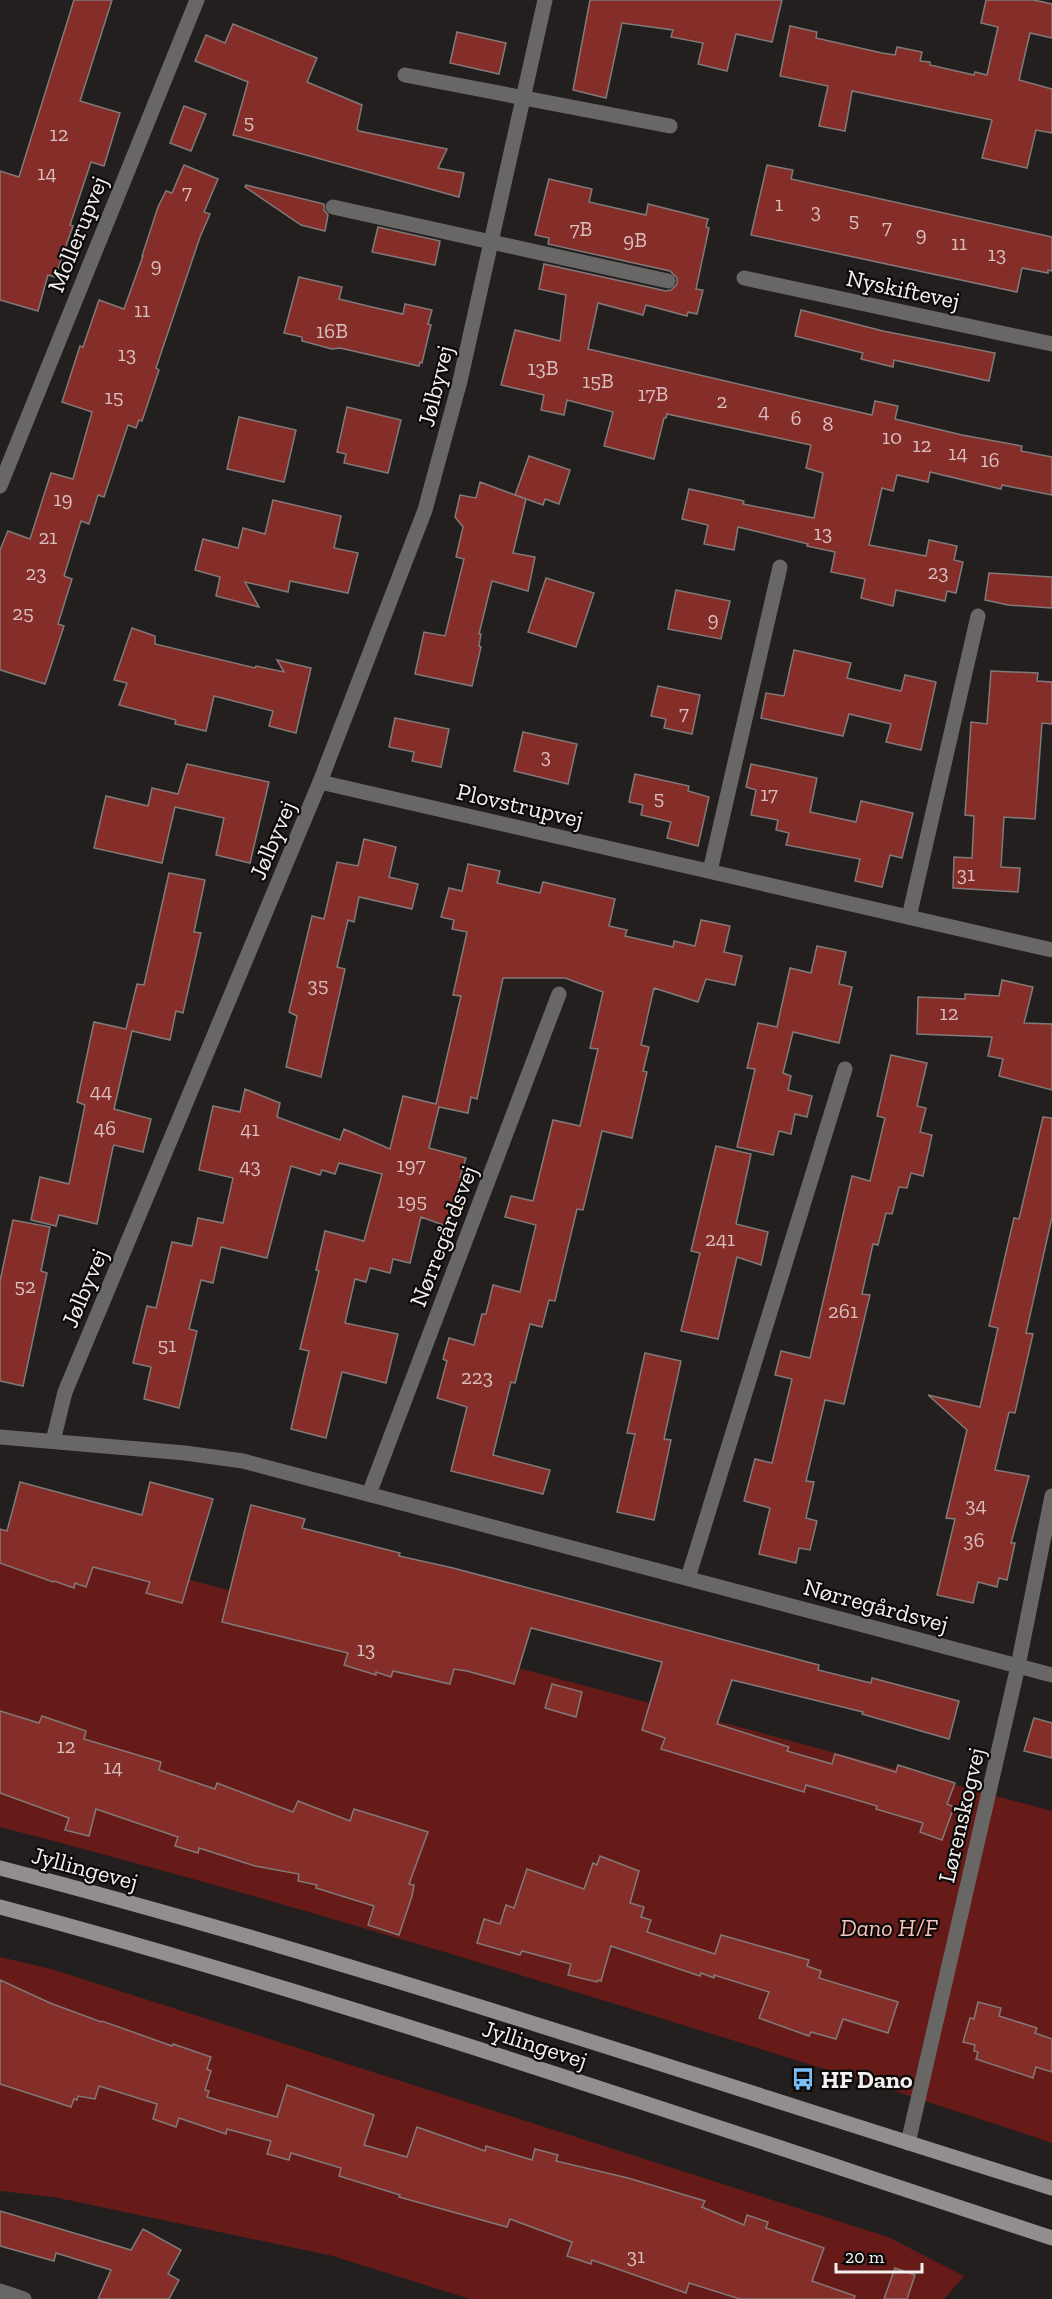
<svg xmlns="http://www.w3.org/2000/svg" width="1052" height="2299" font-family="'Zilla Slab',serif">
<rect width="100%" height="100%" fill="#241f1f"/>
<g fill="#661b19">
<path d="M0,1529l1052,282v332c-150,-51 -301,-97 -453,-144 -198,-61 -398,-120 -599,-172z"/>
<polygon points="0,1957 51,1969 888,2237 964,2276 944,2299 470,2299 333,2256 54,2197 0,2191"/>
</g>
<g fill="#852d29" stroke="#807a79" stroke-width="1.5">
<polygon points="74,0 112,0 80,101 120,113 104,166 91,162 70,225 73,226 55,277 48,275 38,311 0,300 0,171 19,177"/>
<polygon points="590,0 782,0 772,42 736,34 727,71 698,64 703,43 671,37 673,30 622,23 606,98 573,90"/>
<polygon points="986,0 1034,0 1052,4 1052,38 1030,33 1019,80 1052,89 1052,133 1036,130 1027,168 982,158 992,120 852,91 845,131 819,126 828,86 780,76 790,26 817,32 816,38 882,53 895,55 897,47 922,52 920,61 930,62 930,65 974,75 975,72 987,75 998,27 981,23"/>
<polygon points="233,24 317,58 307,82 362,105 357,129 359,131 447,149 438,168 464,173 459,197 233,135 248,82 195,61 206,35 225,43"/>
<polygon points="457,32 506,43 499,74 450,63"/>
<polygon points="184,106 206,114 191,151 170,143"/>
<polygon points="184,165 218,179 204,212 210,214 200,237 156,368 159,370 142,421 139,420 136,428 128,425 104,497 98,495 89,524 81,521 64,576 72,579 58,624 64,626 45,684 0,670 0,550 8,531 30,539 51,473 73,479 92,412 62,402 80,346 83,347 99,300 124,309 143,256 142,256 158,207 166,191 172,193"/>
<polygon points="767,165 793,170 791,179 1052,237 1052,271 1048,270 1048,273 1022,268 1017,292 751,235"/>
<polygon points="549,179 592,189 589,202 646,215 648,204 708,219 706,227 709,228 696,289 703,290 697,314 688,312 687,316 646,305 643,315 598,303 588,349 872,415 875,401 898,406 895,419 962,435 1022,446 1021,451 1052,457 1052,495 1002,485 1001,489 930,472 928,482 897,475 893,491 882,488 869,545 926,556 929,540 957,546 954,560 963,562 956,593 947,591 945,601 896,590 893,606 861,598 865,579 831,572 835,552 807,546 808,544 738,527 734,550 704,544 708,525 682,519 689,489 744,501 743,504 814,518 823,473 806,468 811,445 667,414 666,418 664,418 654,459 604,446 613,412 567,400 564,415 541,410 544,395 501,385 515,330 560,341 566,295 539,289 544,264 666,291 671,290 677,284 677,278 670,271 548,244 549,238 535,235"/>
<polygon points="246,185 324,204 324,210 328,215 325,231 301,225 245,187"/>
<polygon points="378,227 440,241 435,265 372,252"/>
<polygon points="299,277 342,287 339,299 376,308 403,314 405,304 432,310 428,324 431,325 422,363 420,362 419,366 340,348 332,349 302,341 302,337 284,333"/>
<polygon points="801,310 883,331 995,353 989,381 894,360 893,367 861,359 863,353 795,336"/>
<polygon points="347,407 401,420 388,473 344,463 346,454 337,452"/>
<polygon points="239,417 296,430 284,482 227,469"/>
<polygon points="529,456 570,470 559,504 545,499 543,505 515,495"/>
<polygon points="480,482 526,499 513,553 535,557 528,591 492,581 479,634 481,634 479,646 481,647 472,686 415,674 424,632 445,636 464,559 456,557 463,527 455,517 460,495 476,498"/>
<polygon points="273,500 341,516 334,548 358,553 348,593 290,581 288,592 245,582 259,607 216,596 220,577 195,570 203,539 238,548 243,528 265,534"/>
<polygon points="989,573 1052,577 1052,608 1008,605 985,600"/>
<polygon points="546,578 594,593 576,647 528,632"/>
<polygon points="676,590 730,601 721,639 668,629"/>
<polygon points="132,628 155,636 155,644 255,668 256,666 284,672 277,660 311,668 296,733 269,726 273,711 214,696 206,731 175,724 176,720 119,705 127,683 114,680"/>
<polygon points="794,650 851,663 847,678 901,691 905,675 936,682 921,750 886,742 891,724 849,714 843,736 761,718 766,693 784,696"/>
<polygon points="991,671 1038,673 1037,681 1052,682 1052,724 1042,723 1035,819 1004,817 1001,867 1020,868 1018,892 953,888 954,857 972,858 974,816 965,815 971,722 987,724"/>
<polygon points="658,686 700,695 692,734 664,728 666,719 651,716"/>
<polygon points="395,718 449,729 441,767 412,761 414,752 389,747"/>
<polygon points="523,732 577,744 568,784 514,771"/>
<polygon points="187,764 269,782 250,863 216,855 224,818 175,807 162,863 94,848 106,796 148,806 152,788 178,794"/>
<polygon points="751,764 817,778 810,812 856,822 861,801 913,813 902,858 890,855 882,887 855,881 860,859 786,845 789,833 776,830 778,820 751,815 756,790 746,787"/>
<polygon points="635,774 689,786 688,791 709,797 698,846 667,838 671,822 641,815 643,805 629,802"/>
<polygon points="364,839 396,847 389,877 418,884 412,909 359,897 354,922 348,920 337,967 345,969 321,1077 286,1067 297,1016 289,1012 312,916 324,919 337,862 358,866"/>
<polygon points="468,864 500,871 497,883 540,893 543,882 615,899 609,926 627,930 625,936 673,947 674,941 695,946 701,920 730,926 724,952 742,956 735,985 706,979 698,1002 654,988 641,1045 649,1047 643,1071 647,1072 632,1138 602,1131 583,1210 577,1209 555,1301 549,1300 542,1327 530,1324 515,1383 511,1382 493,1455 550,1470 543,1494 451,1471 467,1407 437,1398 447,1361 443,1359 449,1338 474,1345 482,1314 486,1314 493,1285 520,1292 536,1225 505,1217 511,1196 533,1201 553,1120 580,1126 598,1049 590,1048 603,992 565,978 503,978 477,1099 471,1097 468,1113 439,1107 429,1148 466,1158 460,1177 463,1178 457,1207 449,1227 421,1217 410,1263 393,1259 390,1273 370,1268 366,1282 355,1279 345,1323 398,1334 386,1383 342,1372 326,1438 291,1429 309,1351 300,1349 319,1271 316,1270 325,1231 364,1241 382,1174 339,1163 335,1174 322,1170 320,1175 291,1166 267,1258 221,1247 213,1283 201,1280 189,1329 197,1331 179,1408 144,1399 151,1367 133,1363 147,1306 156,1308 172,1242 192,1246 198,1218 223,1223 233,1178 199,1170 213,1106 240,1112 245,1089 280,1103 277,1117 340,1140 344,1129 390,1149 403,1096 436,1104 461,996 453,995 467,932 452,929 454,920 441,917 449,888 462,891"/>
<polygon points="169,873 205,880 194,932 201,933 183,1013 176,1011 170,1040 132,1031 114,1109 151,1119 143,1152 114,1145 113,1147 97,1224 59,1215 56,1226 31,1220 40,1177 69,1184 85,1105 77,1102 94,1022 126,1029 137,984 144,985"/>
<polygon points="817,946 846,952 839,984 852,987 839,1043 793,1032 783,1073 791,1076 788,1090 812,1096 807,1117 795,1114 791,1134 779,1131 773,1155 737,1147 755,1069 747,1068 758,1023 777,1027 790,968 811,973"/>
<polygon points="1002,980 1033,987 1024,1023 1052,1024 1052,1090 999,1076 1003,1059 988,1056 992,1037 917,1034 918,997 965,999 965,994 999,996"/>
<polygon points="891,1055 927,1063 917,1106 926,1108 920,1132 932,1135 923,1176 911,1173 907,1188 899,1187 892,1214 886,1213 878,1245 873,1244 862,1294 870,1295 844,1404 825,1400 806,1481 814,1482 806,1518 817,1521 810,1550 799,1548 796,1563 759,1554 770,1508 744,1501 755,1459 772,1463 792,1379 775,1375 781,1351 810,1358 852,1176 870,1181 885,1118 877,1116"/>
<polygon points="1043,1117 1052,1118 1052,1217 1026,1333 1033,1334 1015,1413 1009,1412 995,1470 1029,1476 1011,1543 1015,1543 1007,1580 999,1578 997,1587 978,1582 973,1603 937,1595 955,1519 946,1518 967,1430 928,1395 980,1407 998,1328 989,1326 1014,1218 1019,1219"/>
<polygon points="716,1146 751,1154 736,1224 768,1232 761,1265 737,1257 718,1339 681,1331 700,1253 691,1251"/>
<polygon points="13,1220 50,1227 41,1271 47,1273 23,1386 0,1381 0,1281"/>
<polygon points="645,1353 681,1361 664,1439 671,1440 654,1520 617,1512 635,1434 627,1433"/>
<polygon points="20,1482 142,1515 150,1482 213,1499 182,1603 146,1593 150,1582 93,1567 86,1587 75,1583 74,1588 54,1581 53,1582 0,1563 0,1529 7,1531"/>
<polygon points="251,1505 305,1519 302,1528 400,1553 399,1556 453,1568 819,1665 818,1670 871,1683 872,1678 959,1701 949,1739 862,1714 863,1712 732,1680 717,1724 789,1747 787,1751 832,1764 835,1754 896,1772 898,1765 955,1783 947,1804 954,1807 942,1840 920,1832 923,1823 876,1809 877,1806 806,1785 804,1792 661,1749 665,1738 642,1730 662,1662 531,1628 514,1684 467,1671 454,1669 450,1684 393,1671 391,1677 376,1672 376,1675 344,1665 348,1653 222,1622"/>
<polygon points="552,1684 582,1692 576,1717 545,1708"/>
<polygon points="0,1711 39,1723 42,1716 86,1731 84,1739 161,1762 159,1770 215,1789 217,1783 293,1812 298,1801 350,1821 354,1809 428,1832 409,1884 414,1885 412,1896 399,1935 368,1925 374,1906 316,1888 317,1885 298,1881 299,1874 255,1866 199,1848 198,1853 175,1846 178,1837 96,1809 89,1836 65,1830 69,1818 0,1793"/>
<polygon points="1034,1718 1052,1723 1052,1758 1024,1751"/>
<polygon points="600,1856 639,1871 630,1903 644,1907 641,1917 651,1920 647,1932 715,1954 721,1935 809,1960 807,1966 821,1971 819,1978 898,2002 888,2033 843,2019 836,2039 811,2032 809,2036 759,2018 769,1992 714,1975 714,1978 701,1973 700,1976 611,1946 601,1981 598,1980 597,1982 568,1975 571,1964 522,1951 520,1955 477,1943 484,1919 500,1924 506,1905 514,1908 527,1869 584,1889 593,1863 597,1865"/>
<polygon points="0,1980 50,2003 101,2022 102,2021 172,2046 173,2044 211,2057 207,2069 211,2071 205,2090 209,2091 207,2097 277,2117 287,2085 374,2115 364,2145 407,2157 417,2127 485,2151 486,2146 532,2160 535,2149 558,2155 556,2161 628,2178 705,2201 702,2207 744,2225 747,2215 768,2222 766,2228 824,2248 812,2281 855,2296 854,2299 740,2299 689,2283 686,2293 592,2260 591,2264 567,2256 572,2242 510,2219 507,2227 399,2197 400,2195 339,2176 341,2168 291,2153 289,2160 267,2154 271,2141 227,2129 226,2134 179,2118 176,2127 153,2119 157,2104 99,2086 95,2099 78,2096 77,2100 74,2099 71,2107 0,2084"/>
<polygon points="978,2002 1001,2008 999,2016 1037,2028 1035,2033 1052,2039 1052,2072 1036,2067 1033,2078 976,2059 978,2052 974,2051 975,2045 963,2042 970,2018 974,2019"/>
<polygon points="0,2211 131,2250 143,2229 181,2250 168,2274 179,2280 169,2299 98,2299 111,2270 56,2253 54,2261 0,2246"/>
<polygon points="895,2268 915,2275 907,2299 884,2299"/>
</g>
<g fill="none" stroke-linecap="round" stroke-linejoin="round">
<g stroke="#696666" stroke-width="15">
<polyline points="405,75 670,126"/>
<polyline points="333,207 668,281"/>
<polyline points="744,278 1052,344"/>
<polyline points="0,486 197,0"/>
<polyline points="320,782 1052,950"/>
<polyline points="710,871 780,567"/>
<polyline points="909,917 978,616"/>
<polyline points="0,1437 185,1453 243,1461 1052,1675"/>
<polyline points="53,1441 65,1392 320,782 425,510 460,381 545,0"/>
<polyline points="369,1494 559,994"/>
<polyline points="688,1578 845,1069"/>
<polyline points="908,2143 1018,1666 1052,1496"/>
<polyline points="0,2291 24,2299"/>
</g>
<g stroke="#938e8e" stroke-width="15">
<path d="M0,1868c355,92 702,211 1052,320"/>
<path d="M0,1907c355,95 703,216 1052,331"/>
</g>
</g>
<defs>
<g id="bus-bare" transform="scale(1.8)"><path d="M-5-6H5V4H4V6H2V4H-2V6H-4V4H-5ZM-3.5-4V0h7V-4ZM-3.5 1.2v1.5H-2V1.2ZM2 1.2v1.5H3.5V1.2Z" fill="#79bff8" stroke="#0c0a09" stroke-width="2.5" paint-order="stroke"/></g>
</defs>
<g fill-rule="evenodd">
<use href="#bus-bare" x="803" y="2079"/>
</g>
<g text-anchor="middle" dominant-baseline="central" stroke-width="4.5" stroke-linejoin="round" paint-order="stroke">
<g font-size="21" fill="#d8bfbe">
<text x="249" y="121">5</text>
<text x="59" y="133">12</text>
<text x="47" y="172">14</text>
<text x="187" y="191">7</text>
<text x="779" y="203">1</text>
<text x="816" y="210">3</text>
<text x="854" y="219">5</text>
<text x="887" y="226">7</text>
<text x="581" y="228">7B</text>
<text x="921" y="233">9</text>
<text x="635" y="239">9B</text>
<text x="959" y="242">11</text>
<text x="997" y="253">13</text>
<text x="156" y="264">9</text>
<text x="142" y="309">11</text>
<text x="332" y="330">16B</text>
<text x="127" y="353">13</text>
<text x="543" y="367">13B</text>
<text x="598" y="380">15B</text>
<text x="653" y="393">17B</text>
<text x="114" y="396">15</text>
<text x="722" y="400">2</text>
<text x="764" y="410">4</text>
<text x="796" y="417">6</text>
<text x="828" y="423">8</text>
<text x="892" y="436">10</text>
<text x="922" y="444">12</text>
<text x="958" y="452">14</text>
<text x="990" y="459">16</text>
<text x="63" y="498">19</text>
<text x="823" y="532">13</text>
<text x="48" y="536">21</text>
<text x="938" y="571">23</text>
<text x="36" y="572">23</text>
<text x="23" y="612">25</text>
<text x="713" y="618">9</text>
<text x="684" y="712">7</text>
<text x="546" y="755">3</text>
<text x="769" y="793">17</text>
<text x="659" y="797">5</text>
<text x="966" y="873">31</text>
<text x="318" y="984">35</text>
<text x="949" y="1012">12</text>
<text x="101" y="1090">44</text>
<text x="105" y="1127">46</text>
<text x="250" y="1128">41</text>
<text x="411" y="1164">197</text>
<text x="250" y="1165">43</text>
<text x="412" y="1200">195</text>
<text x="720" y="1238">241</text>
<text x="25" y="1285">52</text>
<text x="843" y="1310">261</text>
<text x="167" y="1344">51</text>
<text x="477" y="1376">223</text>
<text x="976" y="1504">34</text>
<text x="974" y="1539">36</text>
<text x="366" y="1648">13</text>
<text x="66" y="1745">12</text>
<text x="113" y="1766">14</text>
<text x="636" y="2255">31</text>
</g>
<g font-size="24" fill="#f4f0f0" stroke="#0c0a09">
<text transform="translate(77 234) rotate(-68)">Mollerupvej</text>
<text transform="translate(903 289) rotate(12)">Nyskiftevej</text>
<text transform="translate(435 386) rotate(-76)">Jølbyvej</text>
<text transform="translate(520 805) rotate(13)">Plovstrupvej</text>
<text transform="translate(272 840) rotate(-67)">Jølbyvej</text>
<text transform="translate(443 1236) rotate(-69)">Nørregårdsvej</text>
<text transform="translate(84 1288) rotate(-67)">Jølbyvej</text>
<text transform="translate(876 1605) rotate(15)">Nørregårdsvej</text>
<text transform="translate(961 1815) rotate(-77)">Lørenskogvej</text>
<text transform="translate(85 1868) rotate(15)">Jyllingevej</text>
<text transform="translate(535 2044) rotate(18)">Jyllingevej</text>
</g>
<g font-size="24" font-style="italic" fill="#f7c3bd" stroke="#0c0a09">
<text x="889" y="1927">Dano H/F</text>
</g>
<g font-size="24" font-weight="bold" fill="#f4f0f0" stroke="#0c0a09" text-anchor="start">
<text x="821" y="2079">HF Dano</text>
</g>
</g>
<path d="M836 2263v9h86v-9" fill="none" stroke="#f4f0f0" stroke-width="3"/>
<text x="845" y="2263" font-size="18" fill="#f4f0f0" stroke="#0c0a09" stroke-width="4.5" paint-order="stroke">20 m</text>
</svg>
